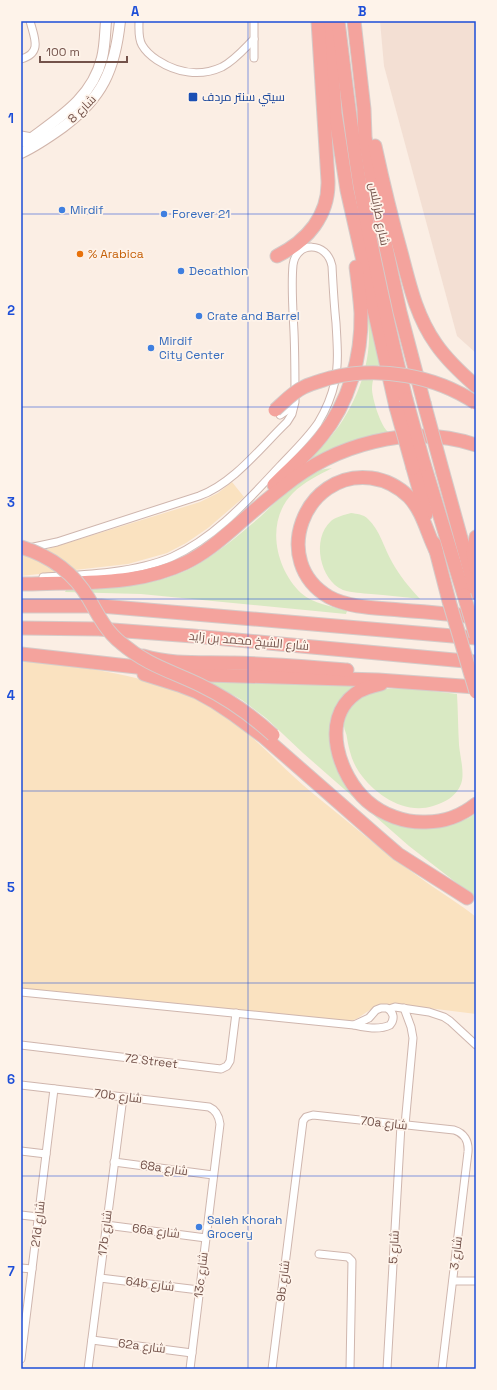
<svg xmlns="http://www.w3.org/2000/svg" width="497" height="1390" font-family="'Space Grotesk',Cairo,sans-serif">
<rect width="100%" height="100%" fill="#fbeee4"/>
<polygon fill="#f3dfd3" points="380,21 476,21 476,353 457,336 384,66"/>
<g fill="#d9e9c3">
<path d="M366,302l14,61c-5,8 -8,17 -8,27 1,11 8,33 15,41 2,2 5,3 8,5l-97,34c9,-9 19,-18 28,-28 25,-27 42,-66 43,-103 0,-12 -2,-25 -3,-37z"/>
<path d="M332,468c-13,7 -28,14 -39,25 -28,28 -18,75 8,100 12,11 31,13 46,18l-1,3 -205,-20 -76,-2 1,-2c42,-2 93,-3 131,-25 22,-13 43,-31 63,-48 14,-13 35,-35 51,-43 6,-4 14,-5 21,-6z"/>
<path d="M351,513c6,1 12,1 17,6 12,11 16,29 24,43 7,13 17,25 28,37 -17,-2 -33,-4 -49,-5 -9,-1 -19,-1 -28,-4 -23,-10 -32,-51 -12,-69 5,-4 13,-6 20,-8z"/>
<polygon points="204,679 360,686 341,703 340,769 405,827 420,829 438,827 455,823 469,818 476,813 476,898 409,846 303,753 266,718 242,700"/>
<path d="M415,689l42,5c1,17 1,34 2,51 1,11 6,29 2,39 -5,13 -16,18 -28,22 -28,9 -58,-11 -74,-34 -7,-10 -10,-22 -12,-34 0,-4 -3,-8 -3,-12 0,-15 12,-29 26,-34 14,-5 31,-3 45,-3z"/>
</g>
<g fill="#fae2c0">
<polygon points="232,482 244,497 208,528 186,543 167,553 128,564 21,576 21,555 35,553 200,502 218,493"/>
<path d="M21,661c62,6 129,13 184,43 41,21 70,58 105,87 38,31 76,63 116,91 17,12 34,22 50,35v97l-80,-10c-9,0 -18,1 -26,6 -7,4 -11,9 -20,11l-329,-33z"/>
</g>
<g fill="none" stroke-linecap="round" stroke-linejoin="round">
<g stroke="#cfb6ae" stroke-width="9">
<g id="street">
<path d="M139,21c0,8 -1,17 3,24 4,7 9,11 15,15 20,13 43,17 65,7 13,-7 22,-18 32,-28"/>
<polyline points="254,21 254,58"/>
<path d="M21,59c22,-6 13,-22 9,-38"/>
<polyline points="21,135 32,137"/>
<polyline points="280,415 289,409 291,402"/>
<path d="M29,548l28,-6 142,-46c34,-12 62,-49 88,-74l5,-8 3,-12c0,-23 0,-47 -1,-70 -1,-22 -3,-45 -1,-67 3,-24 34,-24 39,1 1,19 2,38 4,57 1,19 3,39 -1,58 -3,14 -9,29 -17,42 -11,16 -25,29 -38,43 -32,34 -65,72 -108,91 -37,16 -89,18 -129,20"/>
<polyline points="21,992 354,1025"/>
<path d="M381,1008h6c7,4 8,11 3,17 -10,5 -26,3 -36,0l15,-7 7,-8z"/>
<polyline points="404,1008 411,1027 413,1038 405,1125"/>
<polyline points="389,1009 395,1007 429,1012 444,1017 450,1021 476,1045"/>
<polyline points="21,1045 221,1069 227,1066 230,1061 236,1013"/>
<path d="M21,1085l188,22c7,3 10,9 11,17l-30,245"/>
<polyline points="21,1151 46,1154"/>
<polyline points="114,1162 213,1175"/>
<polyline points="21,1215 38,1217"/>
<polyline points="106,1225 206,1238"/>
<polyline points="319,1254 348,1257 352,1261 350,1369"/>
<polyline points="21,1268 32,1269"/>
<polyline points="100,1278 199,1290"/>
<polyline points="453,1281 476,1281"/>
<polyline points="92,1340 192,1353"/>
<polyline points="21,1359 54,1089"/>
<polyline points="88,1369 123,1097"/>
<path d="M272,1369l31,-248 3,-4 7,-2 141,15c10,3 15,11 14,22l-26,217"/>
<polyline points="387,1369 401,1125"/>
</g>
</g>
<g stroke="#d1b5ab" stroke-width="12">
<g id="secondary">
<path d="M21,142l8,-2c31,-23 63,-42 73,-82 3,-12 3,-25 4,-37"/>
<path d="M21,153c15,-7 28,-16 42,-26 39,-29 52,-57 57,-106"/>
</g>
</g>
<g stroke="#d5cbc9" stroke-width="15">
<g id="highway">
<polyline points="329,21 335,113 347,190 396,407"/>
<path d="M338,21c7,55 13,110 22,165 13,72 29,143 46,213"/>
<polyline points="354,21 364,109 365,137 374,192 400,312 424,403"/>
<path d="M375,146c8,37 17,74 27,110 8,31 15,61 34,88 11,16 25,29 40,42"/>
<path d="M277,256c30,-15 52,-40 51,-75l-10,-160"/>
<polyline points="424,464 464,595"/>
<polyline points="413,468 426,514"/>
<polyline points="443,473 476,593"/>
<path d="M274,485c15,-16 33,-30 47,-48 28,-34 41,-80 40,-124 -1,-16 -3,-31 -5,-46"/>
<polyline points="434,543 449,601"/>
<path d="M436,551c-9,-18 -13,-39 -27,-54 -10,-10 -24,-17 -38,-19 -67,-8 -102,84 -42,119 20,11 50,11 71,13 26,2 51,4 76,7"/>
<polyline points="475,567 473,552 476,537"/>
<path d="M21,584c17,0 34,-1 51,-1 39,-1 77,-3 113,-20 19,-9 34,-22 49,-35 16,-14 32,-28 49,-41 52,-43 127,-64 193,-42"/>
<polyline points="21,606 101,606 476,638"/>
<polyline points="21,628 99,629 193,636 476,662"/>
<polyline points="21,654 208,675 378,680 476,687"/>
<path d="M143,656c30,9 60,6 91,7 38,1 75,4 113,7"/>
<polyline points="144,674 179,685 197,692 215,702 233,714 264,737 384,842 398,854 467,898"/>
<path d="M381,684c-9,2 -18,4 -26,10 -35,26 -16,82 12,107 16,14 38,22 59,21 19,0 35,-6 50,-18"/>
</g>
</g>
<use href="#street" stroke="#fff" stroke-width="7"/>
<use href="#secondary" stroke="#fff" stroke-width="10"/>
<use href="#highway" stroke="#f4a39d" stroke-width="13"/>
<g stroke="#d5cbc9" stroke-width="15" stroke-linecap="butt">
<g id="highway-bridge">
<polyline points="406,399 424,464"/>
<polyline points="424,403 443,473"/>
<polyline points="396,407 413,468"/>
<path d="M275,410c9,-8 18,-18 29,-23 8,-4 17,-6 26,-9 49,-12 104,-3 146,25"/>
<path d="M21,547c29,9 53,26 68,52 9,16 17,32 32,44 26,22 50,28 79,42 27,13 51,30 73,50"/>
<polyline points="464,595 476,636"/>
<polyline points="449,601 476,692"/>
</g>
</g>
<use href="#highway-bridge" stroke="#f4a39d" stroke-width="13"/>
</g>
<path fill="none" stroke="#1d4ed8" stroke-width="1" stroke-opacity="0.55" d="M248,21v1348M21,214h455M21,407h455M21,599h455M21,791h455M21,983h455M21,1176h455"/>
<rect fill="#1a4fb4" stroke="#fef3ea" stroke-width="1.5" x="188" y="92" width="10" height="10" rx="2"/>
<g fill="#3f7fe0" stroke="#fef3ea" stroke-width="1.5">
<circle cx="62" cy="210" r="4"/>
<circle cx="164" cy="214" r="4"/>
<circle cx="181" cy="271" r="4"/>
<circle cx="199" cy="316" r="4"/>
<circle cx="151" cy="348" r="4"/>
<circle cx="199" cy="1227" r="4"/>
</g>
<circle fill="#e8710a" stroke="#fef3ea" stroke-width="1.5" cx="80" cy="254" r="4"/>
<g text-anchor="middle" dominant-baseline="central" stroke-width="3.5" stroke-linejoin="round" paint-order="stroke">
<g font-size="12" fill="#164399" stroke="#fef3ea" text-anchor="start">
<text x="202" y="97">سيتي سنتر مردف</text>
</g>
<g font-size="12" fill="#73524a" stroke="#fef3ea">
<text transform="translate(82 109) rotate(-45)">شارع 8</text>
<text transform="translate(379 214) rotate(79)">شارع طرابلس</text>
<text transform="translate(249 641) rotate(5)">شارع الشيخ محمد بن زايد</text>
<text transform="translate(151 1061) rotate(7)">72 Street</text>
<text transform="translate(118 1096) rotate(7)">70b شارع</text>
<text transform="translate(384 1123) rotate(6)">70a شارع</text>
<text transform="translate(164 1168) rotate(8)">68a شارع</text>
<text transform="translate(38 1224) rotate(-83)">21d شارع</text>
<text transform="translate(156 1231) rotate(7)">66a شارع</text>
<text transform="translate(105 1233) rotate(-83)">17b شارع</text>
<text transform="translate(394 1247) rotate(-87)">شارع 5</text>
<text transform="translate(456 1253) rotate(-83)">شارع 3</text>
<text transform="translate(201 1275) rotate(-83)">13c شارع</text>
<text transform="translate(283 1281) rotate(-83)">9b شارع</text>
<text transform="translate(150 1284) rotate(7)">64b شارع</text>
<text transform="translate(142 1346) rotate(7)">62a شارع</text>
</g>
<g font-size="12" fill="#366cbe" stroke="#fef3ea" text-anchor="start">
<text x="70" y="210">Mirdif</text>
<text x="172" y="214">Forever 21</text>
<text x="189" y="271">Decathlon</text>
<text x="207" y="316">Crate and Barrel</text>
<text x="159" y="341">Mirdif<tspan x="159" dy="14">City Center</tspan></text>
<text x="207" y="1220">Saleh Khorah<tspan x="207" dy="14">Grocery</tspan></text>
</g>
<g font-size="12" fill="#c56008" stroke="#fef3ea" text-anchor="start">
<text x="88" y="254">% Arabica</text>
</g>
</g>
<rect width="497" height="1390" fill="none" stroke="#fef3ea" stroke-width="44"/>
<path d="M40 56v6h87v-6" fill="none" stroke="#73524a" stroke-width="2"/>
<text x="46" y="56" font-size="12" fill="#73524a" stroke="#fef3ea" stroke-width="3" paint-order="stroke">100 m</text>
<rect x="22" y="22" width="453" height="1346" fill="none" stroke="#1d4ed8" stroke-width="1.5"/>
<g font-size="13" text-anchor="middle" font-weight="bold" fill="#1d4ed8">
<text x="135" y="16">A</text>
<text x="362" y="16">B</text>
<text x="11" y="123">1</text>
<text x="11" y="315">2</text>
<text x="11" y="507">3</text>
<text x="11" y="700">4</text>
<text x="11" y="892">5</text>
<text x="11" y="1084">6</text>
<text x="11" y="1276">7</text>
</g>
</svg>
